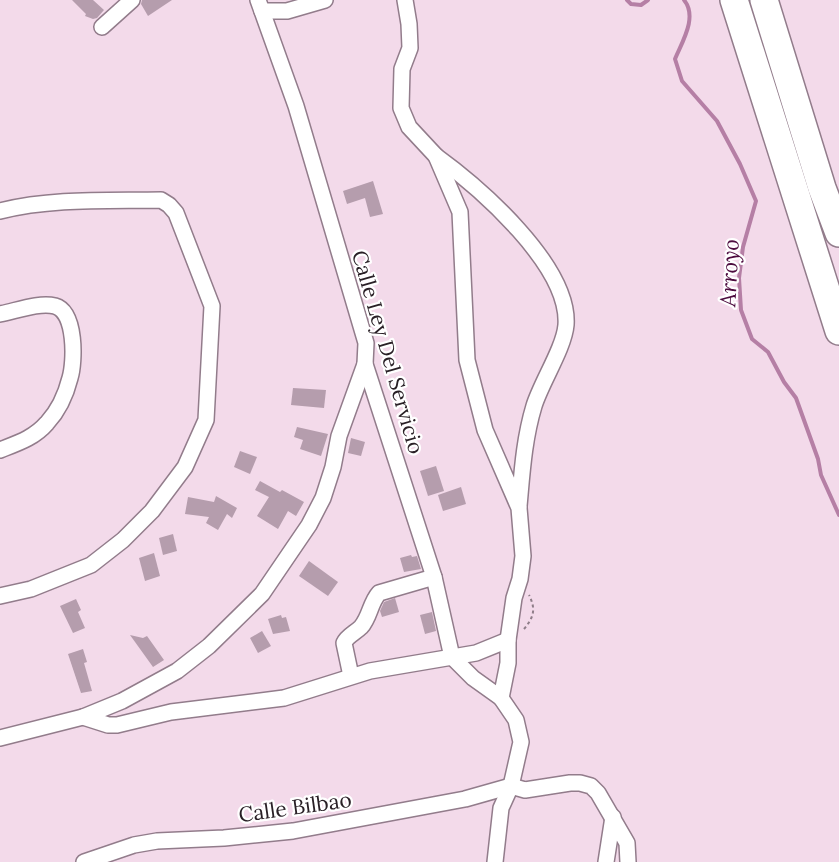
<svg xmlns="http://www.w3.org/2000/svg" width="839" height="862" font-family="Lora,serif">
<rect width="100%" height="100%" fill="#f3daea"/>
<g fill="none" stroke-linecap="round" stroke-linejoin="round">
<g stroke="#b57fa5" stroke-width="4">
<polyline points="627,0 631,4 641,5 648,0"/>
<path d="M684,0c14,17 -2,42 -9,59l7,22 35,40 23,43 16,37 -13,46 -4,31 2,32 11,29 16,13 16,30 12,16 22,61 3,16 18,40"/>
</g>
</g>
<g fill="#b59dad">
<polygon points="72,0 93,0 104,10 97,18 93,19 85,16 86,14"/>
<polygon points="142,0 172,0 148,16 141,4"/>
<polygon points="373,181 383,214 370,217 365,198 347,204 343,191"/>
<polygon points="293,388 326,390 324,408 291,405"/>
<polygon points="297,427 328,434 321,456 300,449 303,440 294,437"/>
<polygon points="351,438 365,442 361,456 348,453"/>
<polygon points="240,451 257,457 250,474 234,467"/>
<polygon points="436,466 444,491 428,496 420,471"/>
<polygon points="260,481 280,492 282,490 304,502 296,516 288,511 278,529 257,516 269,497 255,490"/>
<polygon points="461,487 466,504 443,511 438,495"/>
<polygon points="216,496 237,508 232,518 227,514 218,530 206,523 209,517 185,514 188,497 214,502"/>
<polygon points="173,534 177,551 163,555 159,538"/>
<polygon points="154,553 160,576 145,581 139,558"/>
<polygon points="411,555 412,557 417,556 421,569 404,572 400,558"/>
<polygon points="309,561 338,582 328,596 299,576"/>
<polygon points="395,598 399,612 382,617 380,611 384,602"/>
<polygon points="76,599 81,610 78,612 85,628 73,633 60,606"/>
<polygon points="432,612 436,631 425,634 420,615"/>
<polygon points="281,615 282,618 286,617 290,631 273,634 268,619"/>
<polygon points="262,631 271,646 258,653 250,638"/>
<polygon points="130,635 143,638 147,636 164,660 153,667"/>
<polygon points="83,649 87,662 84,663 92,691 81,693 68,654"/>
</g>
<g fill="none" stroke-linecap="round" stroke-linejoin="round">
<g stroke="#927c8b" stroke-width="18">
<g id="street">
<polyline points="258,0 296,106 366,343 365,364 434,577 452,657 473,678 501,698"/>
<polyline points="405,0 409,24 410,48 402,69 401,108 409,127 436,156 460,212 467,360 485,430 519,508 523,556 520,579 514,598 508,640 508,663 501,698 516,720 521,742 511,786 501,808 495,862"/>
<polyline points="262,11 287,11 325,0"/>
<polyline points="102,27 132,0"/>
<path d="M436,156c44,32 134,110 130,169 -2,23 -25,58 -32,81 -10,33 -12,67 -15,100"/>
<path d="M0,211c52,-13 107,-10 161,-11l8,5 7,8 36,93 -6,114 -21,47 -33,44 -29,29 -32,25 -60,24 -31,7"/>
<path d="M0,314c16,-3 39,-12 55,-8 21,6 20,55 15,72 -4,16 -11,32 -23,45 -13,15 -29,20 -47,27"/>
<path d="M351,676l-7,-33c3,-7 11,-10 17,-16 9,-10 9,-24 18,-34l55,-16"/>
<polyline points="83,717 108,725 117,725 171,712 284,698 370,671 476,653 508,640"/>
<polyline points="0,738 83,717 122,701 177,671 209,646 262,594 309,525 323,498 333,467 339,436 365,364"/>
<polyline points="84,862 134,845 157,841 224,838 293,831 465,799 511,786 525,790 570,783 580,783 591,786 598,793 627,843 628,862"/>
<polyline points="606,862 613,817"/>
</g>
</g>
<g stroke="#927c8b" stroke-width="30">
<g id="highway">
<polyline points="734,0 839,331"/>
<polyline points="764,0 822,188 839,233"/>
</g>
</g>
<path stroke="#8e7d88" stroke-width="2" stroke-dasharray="3 3" stroke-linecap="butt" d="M524,629c10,-12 12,-20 5,-34"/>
<use href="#street" stroke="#fff" stroke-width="15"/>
<use href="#highway" stroke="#fff" stroke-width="27"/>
</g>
<g text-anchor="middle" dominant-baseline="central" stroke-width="4.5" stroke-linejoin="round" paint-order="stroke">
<g font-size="21" fill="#292026" stroke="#fff">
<text transform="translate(388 352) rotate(74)">Calle Ley Del Servicio</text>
<text transform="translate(295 807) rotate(-8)">Calle Bilbao</text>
</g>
<g font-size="22" font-style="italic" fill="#4d0b3f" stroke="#fff">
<text transform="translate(729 273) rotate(-87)">Arroyo</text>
</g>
</g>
</svg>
